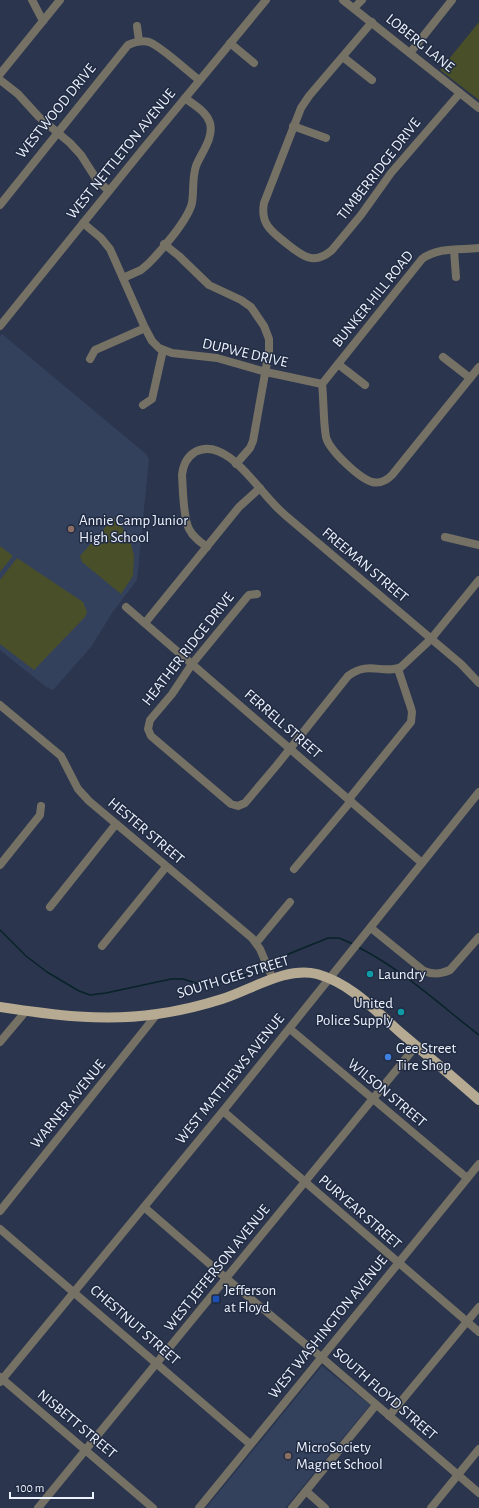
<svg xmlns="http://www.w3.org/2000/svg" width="479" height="1508" font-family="'Alegreya Sans',sans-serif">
<rect width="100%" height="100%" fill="#2b354d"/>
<g fill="#33415d">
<polygon points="2,334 146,454 149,459 137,580 112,613 91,647 53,690 45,686 0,650 0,336"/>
<polygon points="322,1366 370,1405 285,1508 206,1508"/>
</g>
<g fill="#494f29">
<polygon points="479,22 479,100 440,70"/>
<polygon points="114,517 129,536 134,556 133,576 121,594 82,562 80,556"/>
<polygon points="0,546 13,556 0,572"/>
<polygon points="17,558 83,602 87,612 85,617 34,670 0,644 0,580"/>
</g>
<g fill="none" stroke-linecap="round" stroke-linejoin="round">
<g stroke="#082329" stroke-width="1.5">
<polyline points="0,930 26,956 47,972 79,991 90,995 106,993 171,979 183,979 199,984 208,984 242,977 264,965"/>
<path d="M358,947c45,23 82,58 121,88"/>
<polyline points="269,962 328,938 339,938 353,944"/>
</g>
<g stroke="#767165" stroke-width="8">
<polyline points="32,0 43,21"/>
<polyline points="343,0 479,108"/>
<polyline points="354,8 362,0"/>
<path d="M372,22l-63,74 -8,12 -37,95c-4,21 8,29 22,40 16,13 28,23 46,7l29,-35 30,-42 69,-80"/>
<polyline points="137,26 139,41"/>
<polyline points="230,43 254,63"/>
<polyline points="410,53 452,0"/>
<polyline points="343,57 372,80"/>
<polyline points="0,74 60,0"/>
<polyline points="0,80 18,94 39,117 70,143 81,155 97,180 109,191"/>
<polyline points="293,126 326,138"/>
<path d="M0,205l128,-160c7,-3 13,-5 21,-3 12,4 39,30 50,38"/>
<polyline points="83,223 101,238 110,249 145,328 152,341 159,348 172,353 217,358 266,372 322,384"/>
<polyline points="164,244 179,256 209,285 241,300 251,307 264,326 269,339 269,351 253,441 250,448 236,464"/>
<polyline points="454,250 456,277"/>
<path d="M123,278l18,-8 7,-6c13,-13 40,-44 44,-61 2,-12 0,-25 4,-37 5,-13 18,-28 14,-43 -4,-12 -16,-18 -25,-25"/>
<polyline points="0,326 143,149 266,0"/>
<polyline points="443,357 470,378"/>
<polyline points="90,359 95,350 145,328"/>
<polyline points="338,364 365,385"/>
<path d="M322,384c2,17 1,36 4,53 3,13 33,41 46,45 8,2 15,-2 20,-7l87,-108"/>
<path d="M322,384l100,-125c16,-12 38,-9 57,-11"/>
<polyline points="143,405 152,399 163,350"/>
<polyline points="445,537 479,545"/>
<path d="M207,547c-7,-5 -14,-10 -18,-18 -6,-11 -6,-41 -7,-54 1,-10 5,-18 13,-23 29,-16 60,33 77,50 4,5 9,9 13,13l176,149 18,19"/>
<path d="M257,594l-8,1 -2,2 -55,67 -20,30 -22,26 -2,9 3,7 80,68 7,2 7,-3 32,-38 71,-89c21,-16 35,-1 53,-9l30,-28 48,-59"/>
<polyline points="126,607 422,863"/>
<polyline points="145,623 239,507 260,488"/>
<polyline points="0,705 61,756 78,789 89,801 252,938 260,949 273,979"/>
<polyline points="349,799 411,722 412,712 411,708 398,669"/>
<polyline points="0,865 40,815 41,806"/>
<polyline points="294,869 351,801"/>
<polyline points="50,907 116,824"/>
<path d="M371,928l53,43c9,4 17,3 26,-1l29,-33"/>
<polyline points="256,943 290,902"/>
<polyline points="102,946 166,867"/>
<polyline points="290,1029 467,1178"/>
<polyline points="0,1042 26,1011"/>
<polyline points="223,1111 479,1332"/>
<polyline points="144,1207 227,1279 321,1357 479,1493"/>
<polyline points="0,1211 157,1014"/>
<polyline points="0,1229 250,1444"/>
<polyline points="0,1377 153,1508"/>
<polyline points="0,1382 223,1111 479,792"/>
<polyline points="389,1416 479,1307"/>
<polyline points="306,1491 325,1508"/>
<polyline points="38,1508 416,1046"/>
<polyline points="199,1508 479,1164"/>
<polyline points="292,1508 376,1405"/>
<polyline points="431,1508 479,1449"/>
</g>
<path stroke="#b6ab92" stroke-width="10" d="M0,1007c52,8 105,15 157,7 22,-3 43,-8 65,-15 29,-9 64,-33 95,-25 33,9 59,37 84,59 26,22 52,44 78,67"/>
</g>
<g fill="#8d6e63" stroke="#212b42" stroke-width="1.5">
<circle cx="71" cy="529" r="4"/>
<circle cx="288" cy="1456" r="4"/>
</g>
<g fill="#0f9aa8" stroke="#212b42" stroke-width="1.5">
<circle cx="370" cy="974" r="4"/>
<circle cx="401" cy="1012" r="4"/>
</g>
<circle fill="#3f7fe0" stroke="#212b42" stroke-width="1.5" cx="388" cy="1057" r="4"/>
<rect fill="#1a4fb4" stroke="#212b42" stroke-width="1.5" x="212" y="1295" width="8" height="8" rx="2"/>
<g text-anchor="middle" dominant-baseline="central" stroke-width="3" stroke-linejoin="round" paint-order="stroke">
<g font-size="15" fill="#ecf2fe" stroke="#212b42">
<text transform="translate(420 43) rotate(39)">LOBERG LANE</text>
<text transform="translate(56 111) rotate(-51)">WESTWOOD DRIVE</text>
<text transform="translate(121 154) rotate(-51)">WEST NETTLETON AVENUE</text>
<text transform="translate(379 169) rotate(-52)">TIMBERRIDGE DRIVE</text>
<text transform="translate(373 299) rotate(-51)">BUNKER HILL ROAD</text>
<text transform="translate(245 353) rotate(13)">DUPWE DRIVE</text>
<text transform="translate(365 565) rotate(40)">FREEMAN STREET</text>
<text transform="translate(188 649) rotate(-52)">HEATHER RIDGE DRIVE</text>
<text transform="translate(283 724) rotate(41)">FERRELL STREET</text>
<text transform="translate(146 831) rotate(40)">HESTER STREET</text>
<text transform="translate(233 977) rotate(-17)">SOUTH GEE STREET</text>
<text transform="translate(230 1079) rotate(-51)">WEST MATTHEWS AVENUE</text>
<text transform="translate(387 1093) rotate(40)">WILSON STREET</text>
<text transform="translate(68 1104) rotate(-51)">WARNER AVENUE</text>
<text transform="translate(360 1212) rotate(41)">PURYEAR STREET</text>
<text transform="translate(217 1268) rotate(-51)">WEST JEFFERSON AVENUE</text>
<text transform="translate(135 1325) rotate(41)">CHESTNUT STREET</text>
<text transform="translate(328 1327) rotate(-51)">WEST WASHINGTON AVENUE</text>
<text transform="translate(385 1394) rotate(41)">SOUTH FLOYD STREET</text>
<text transform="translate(77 1424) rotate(40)">NISBETT STREET</text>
</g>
<g font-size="15" fill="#ecf2fe" stroke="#212b42" text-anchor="start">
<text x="79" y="520">Annie Camp Junior<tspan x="79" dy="17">High School</tspan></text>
<text x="378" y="974">Laundry</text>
<text x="393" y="1003" text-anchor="end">United<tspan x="393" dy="17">Police Supply</tspan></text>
<text x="396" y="1048">Gee Street<tspan x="396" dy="17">Tire Shop</tspan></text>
<text x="224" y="1290">Jefferson<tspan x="224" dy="17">at Floyd</tspan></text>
<text x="296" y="1447">MicroSociety<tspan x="296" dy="17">Magnet School</tspan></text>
</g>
</g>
<path d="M10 1492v6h83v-6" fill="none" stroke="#ecf2fe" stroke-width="2"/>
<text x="16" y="1492" font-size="12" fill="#ecf2fe" stroke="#212b42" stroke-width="3" paint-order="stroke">100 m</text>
</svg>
